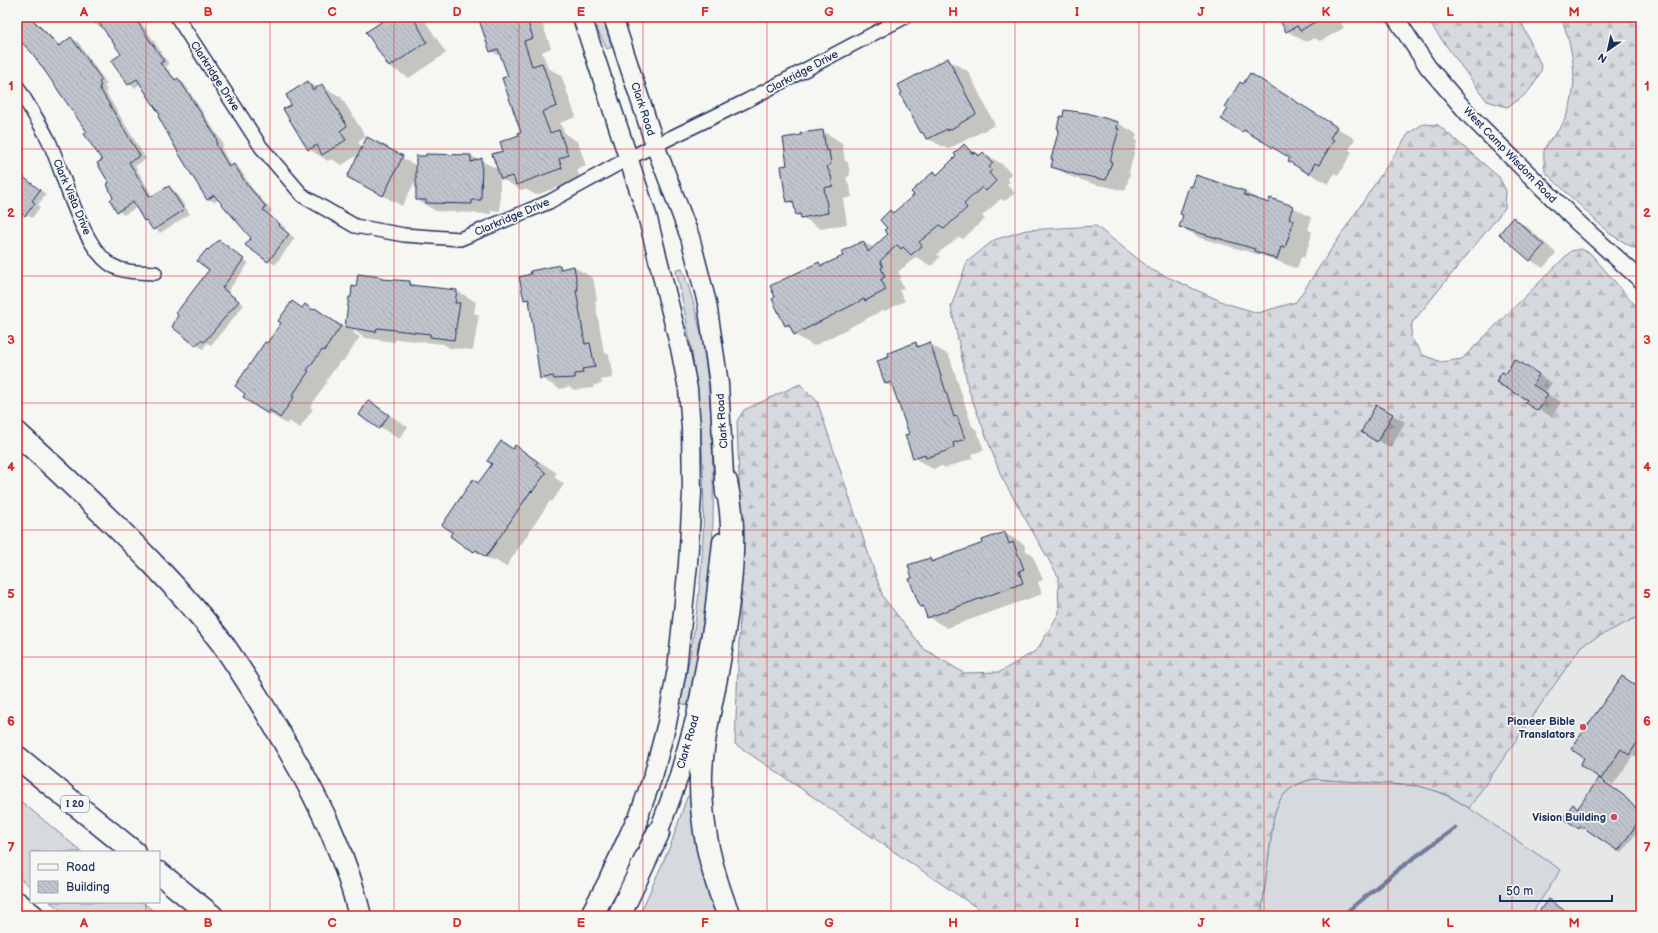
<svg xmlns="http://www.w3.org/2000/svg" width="1658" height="933" font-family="'Balsamiq Sans',sans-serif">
<defs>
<pattern id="forest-firs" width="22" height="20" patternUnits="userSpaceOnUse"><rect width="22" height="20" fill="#d6d9dd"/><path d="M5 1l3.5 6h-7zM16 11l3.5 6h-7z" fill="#b7bbc0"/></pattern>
<pattern id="building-back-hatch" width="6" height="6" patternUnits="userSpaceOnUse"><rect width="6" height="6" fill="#c0c4cd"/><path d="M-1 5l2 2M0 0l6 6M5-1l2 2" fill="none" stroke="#a4a9b2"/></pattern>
</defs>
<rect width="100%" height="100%" fill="#f6f6f2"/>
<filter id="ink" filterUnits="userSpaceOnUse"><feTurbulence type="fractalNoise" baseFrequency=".025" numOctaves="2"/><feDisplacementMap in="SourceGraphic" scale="8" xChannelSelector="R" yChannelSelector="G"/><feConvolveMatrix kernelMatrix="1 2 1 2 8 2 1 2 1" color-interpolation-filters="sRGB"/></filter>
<g filter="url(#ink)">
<polygon fill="#e6e7e7" points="1641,615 1641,916 1530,916 1561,870 1469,808 1582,645"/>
<g fill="#d6d9dd" stroke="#78849e">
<polygon points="591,17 602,17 612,47 607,49"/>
<path d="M682,269c22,55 28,116 30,175 3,66 1,131 -10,196h-3l-2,10 3,1 -10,55 -10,-3c35,-147 29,-286 -4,-433z"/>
<path d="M1313,779l106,7c29,6 51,23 75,39 22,15 45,30 67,45l-31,46h-269l13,-101c7,-23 17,-30 39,-36z"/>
<polygon points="690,795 720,916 639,916 671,844 687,797"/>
<polygon points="17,798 82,852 31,852 31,887 17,876"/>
<polygon points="50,902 142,902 160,916 68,916"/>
</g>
<g fill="url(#forest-firs)" stroke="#78849e">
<path d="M1425,17h94l23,51c-9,21 -16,28 -35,39l-20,-6z"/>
<path d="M1561,17h80v235l-31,-18 -65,-62c0,-6 -2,-15 -1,-21 2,-10 15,-19 19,-28 18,-34 11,-72 -2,-106z"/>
<path d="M1423,124l15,1 61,52 7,14 -1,17 -93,115 -1,15 12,17 18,7 21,-3 109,-108 10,-2 9,4 51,59v303l-59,30 -113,163 -23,-14 -27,-8 -106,-7c-22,6 -32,13 -39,36l-13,101h-272l-254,-172 7,-183 -5,-140 7,-11 56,-26 17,17 66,196 41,52 40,24 36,-1 37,-22 22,-37 -1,-37 -56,-98 -33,-87 -18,-84 16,-45 27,-22 32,-10 70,-4 56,44 73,33 33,10 38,-11 113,-169z"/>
</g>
<g fill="#0003">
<polygon points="17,17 31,17 61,46 71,38 78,42 107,84 104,86 107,90 105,91 146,159 135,166 153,197 169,187 175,191 190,214 160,233 145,220 137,207 124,215 118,211 103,161 88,133 34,53 17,37"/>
<polygon points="89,17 142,17 145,21 142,23 169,64 166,67 177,80 184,83 222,142 223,147 221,148 232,167 234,166 240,169 251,187 272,211 268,214 286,228 284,230 295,238 275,265 247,245 253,237 219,200 214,202 208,199 161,115 141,83 135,88 128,84 122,55 102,26 100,27 94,24"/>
<polygon points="391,17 419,17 424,19 446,53 409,78 390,67 368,33"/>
<polygon points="479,17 540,17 551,48 542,52 548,68 561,75 576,117 560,123 565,134 578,142 586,166 577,170 581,179 536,195 525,189 521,190 500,178 500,211 491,210 491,214 436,211 417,200 417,178 402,206 367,187 359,154 342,165 331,159 328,161 309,149 284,110 293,105 308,82 318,88 322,86 341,97 366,137 358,142 362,148 367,139 417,166 427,157 427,155 471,156 498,169 504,151 522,132 509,77 503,58 491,51"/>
<polygon points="1279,17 1352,17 1341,23 1344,28 1328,37 1320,41 1314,38 1306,42 1287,31"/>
<polygon points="948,60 968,71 995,125 948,149 926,138 921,132"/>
<polygon points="1244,85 1269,86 1355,139 1349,150 1352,152 1338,176 1335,173 1328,184 1309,173 1291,158 1263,140 1262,142 1243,131"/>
<polygon points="1087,114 1118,123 1137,134 1135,140 1137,141 1129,173 1130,174 1125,191 1100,185 1100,186 1072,177 1052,166"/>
<polygon points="823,131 842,143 845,161 848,162 850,175 846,178 850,187 852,197 843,199 847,224 821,229 797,214 795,205 788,201 788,166"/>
<polygon points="17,145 20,149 17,151"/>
<polygon points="964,146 981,155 983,153 1002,164 1012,174 1007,178 1010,182 1007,184 1015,193 1005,201 1001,199 982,216 985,219 963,239 959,237 937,254 940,257 931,266 916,257 898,272 902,278 899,279 904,288 899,290 905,301 885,311 883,310 814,346 795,335 792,329 786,325 819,263 824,266 844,256 863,242 874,248 889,234 891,211 894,213 915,195 934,172 939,175 957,156"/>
<polygon points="17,173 46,194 38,205 40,207 32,218 17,208"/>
<polygon points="1245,192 1269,204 1293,207 1312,218 1308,229 1312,232 1310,241 1304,258 1301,257 1297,269 1267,257 1200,238 1181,227"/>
<polygon points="1513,219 1526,226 1556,253 1543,268 1530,260"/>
<polygon points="225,245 249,263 227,292 244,305 211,345 207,343 203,349 173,327"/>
<polygon points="560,266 564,269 574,267 593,278 597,300 595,301 604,352 609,355 613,378 601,380 602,384 593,385 594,388 574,390 569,387 560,389 541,378 531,303 524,299"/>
<polygon points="381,278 385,280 410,282 417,287 457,291 476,302 474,313 479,315 473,350 450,348 443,344 396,339 395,342 365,338 354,331 353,333 360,337 343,362 341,360 326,381 327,382 310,407 313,409 300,428 289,421 287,424 268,413 268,345 303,309 314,311 315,309 346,328 353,287 357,288"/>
<polygon points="915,343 921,347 929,344 949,355 972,426 976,429 984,450 972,454 973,458 946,468 942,466 933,469 914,458 910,435 894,388 886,384 891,357"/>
<polygon points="1528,368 1552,383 1545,393 1561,402 1552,417 1527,402"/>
<polygon points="368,401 408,427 399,439 360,414"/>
<polygon points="1377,406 1405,422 1391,448 1363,432"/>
<polygon points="502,442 514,449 515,447 534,458 557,473 554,477 564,484 552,502 550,501 506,567 495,560 494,562 466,546 479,484 493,464"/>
<polygon points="1004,533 1024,544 1026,551 1032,554 1043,580 1038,582 1042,594 947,628 928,617 925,609 921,607 913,579 930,559 935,562 985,543"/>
<polygon points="1622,677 1641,689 1641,760 1633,756 1613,785 1601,778"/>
<polygon points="1603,782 1627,799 1641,813 1641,826 1622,853 1585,827 1583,830 1579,828"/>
</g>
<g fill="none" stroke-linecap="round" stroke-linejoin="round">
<polyline stroke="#717e99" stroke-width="4.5" points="1342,916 1400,868 1455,828"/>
</g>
<g fill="url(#building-back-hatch)" stroke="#1b2f5e">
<polygon points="17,17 30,17 59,46 71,37 102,80 99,82 101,86 99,87 140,156 129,162 150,197 169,186 184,210 153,230 146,220 144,221 133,202 117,212 110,200 113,198 107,184 109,183 97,163 102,160 84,134 87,132 33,54 17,38"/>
<polygon points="95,17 134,17 164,61 160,63 175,80 178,78 190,96 216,137 217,143 216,144 229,167 234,164 245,182 266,207 263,210 280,224 279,226 289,234 268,262 245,245 251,238 214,195 207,200 179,154 158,116 160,115 137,79 128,85 111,61 121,54"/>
<polygon points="389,17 413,17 427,42 389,67 366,32"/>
<polygon points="478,17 526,17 533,38 524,41 532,66 542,63 557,106 542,112 550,133 559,130 568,155 559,159 562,168 516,185 513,176 501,179 492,154 503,151 500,142 519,135 518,133 521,132 502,78 508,76 498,49 490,52"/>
<polygon points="1278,17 1323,17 1300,31 1297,26 1286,32"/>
<polygon points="948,58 976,114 948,131 947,129 928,139 926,138 922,132 921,133 900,94 902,93 898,85"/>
<polygon points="1250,73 1337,127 1330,138 1334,140 1329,148 1319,165 1315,163 1309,174 1288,161 1290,158 1244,130 1242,132 1221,119 1228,109 1225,107 1240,82 1243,84"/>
<polygon points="308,81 313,90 322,84 347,126 340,131 346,140 322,155 317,145 308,150 283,109 291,105 286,95"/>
<polygon points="1064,110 1087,113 1118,122 1117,129 1119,129 1110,161 1112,162 1106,180 1081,175 1081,176 1051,167 1053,159 1051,159 1059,129 1057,128 1060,116 1063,117"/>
<polygon points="823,130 826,151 829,150 831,164 827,167 831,176 833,186 824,188 828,213 801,218 800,214 796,215 793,201 787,202 785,194 781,166 787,165 783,138 801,135 800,133"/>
<polygon points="367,137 403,156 383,196 347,177"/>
<polygon points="964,144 973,154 975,152 979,156 983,152 993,163 989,167 992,170 989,173 996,181 986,191 982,187 964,204 967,208 944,229 940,225 919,242 922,246 911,255 903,247 901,249 897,245 880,261 883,267 881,268 885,277 881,279 886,290 865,301 864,299 794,335 789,324 785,326 772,299 775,297 770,286 819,262 821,266 843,256 841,252 863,241 868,252 888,234 884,230 887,228 880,220 890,210 893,213 914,195 911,192 934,171 937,175 956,156 954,154"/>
<polygon points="426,154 471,155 471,162 482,158 481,200 472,200 472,204 426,203 426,200 416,200 416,156 426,156"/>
<polygon points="17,172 40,190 32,201 35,203 25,216 17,209"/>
<polygon points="1196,175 1245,191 1244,195 1269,203 1270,198 1293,206 1289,218 1294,220 1291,230 1285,248 1281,247 1277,259 1255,251 1255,249 1179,227 1183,215 1180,214 1189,186 1192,187"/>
<polygon points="1513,217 1544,245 1530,261 1499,234"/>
<polygon points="219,240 244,259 222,288 239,301 204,342 201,340 196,346 172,327 178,315 176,313 209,270 197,261 207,249 208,250"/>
<polygon points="560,265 560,269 574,266 578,290 576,290 585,344 590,343 595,367 582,369 583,373 575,374 575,378 554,379 553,376 540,379 529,299 524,300 519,277 531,274 530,271"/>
<polygon points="358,274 381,277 381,279 410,281 410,285 457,290 455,303 460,303 454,340 430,337 430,334 377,328 376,332 345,327 349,297 351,297 352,286 356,287"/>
<polygon points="292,301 302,308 305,304 313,310 315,308 341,326 324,351 322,350 307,370 309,371 292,396 294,397 280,418 270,410 268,414 251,403 243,397 245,394 235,386 265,342 267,343 281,323 278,321"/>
<polygon points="916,342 917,347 930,342 954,417 957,416 965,439 953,443 954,447 946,451 926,458 925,454 913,458 905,435 909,434 891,382 885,384 877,361 889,357 888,353"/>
<polygon points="1514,359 1539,374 1533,385 1548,394 1538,411 1525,403 1527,400 1496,382 1502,372 1506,374"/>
<polygon points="368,400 389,415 379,429 359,415"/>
<polygon points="1376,405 1393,414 1377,442 1361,432"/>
<polygon points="501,441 513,449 515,445 538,462 536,465 546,473 532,492 531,491 486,557 476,550 474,552 465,547 450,536 452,532 442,525 473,479 478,483 492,464 487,461"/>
<polygon points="1005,532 1009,544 1013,542 1024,569 1019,571 1023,583 927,618 923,606 920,607 909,579 912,578 908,565 930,558 931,562 983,543 982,540"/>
<polygon points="1622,676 1641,689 1641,737 1629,755 1621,749 1601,779 1580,765 1584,758 1571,749"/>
<polygon points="1599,778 1623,795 1641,814 1641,818 1618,851 1581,826 1579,829 1563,818 1573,804 1578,808"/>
<polygon points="1548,899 1572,916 1536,916"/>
</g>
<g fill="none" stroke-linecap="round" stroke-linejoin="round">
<g stroke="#1b2f5e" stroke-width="16">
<g id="minor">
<polyline points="177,17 261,147 303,196 355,226 404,235 460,239 549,202 629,158 748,100 905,17"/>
<path d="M17,86c10,18 22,35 31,53 16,33 33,109 65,127 12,7 28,6 42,7"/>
</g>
</g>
<g stroke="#1b2f5e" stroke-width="19">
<polyline id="tertiary" points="1395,17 1428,67 1470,116 1576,221 1641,280"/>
</g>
<g stroke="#1b2f5e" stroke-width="21">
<g id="secondary">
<polyline points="582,17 647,215 680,348 688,389 691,428 692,493 688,564 677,669 667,723 654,773 636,824"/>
<polyline points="613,17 655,145 690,237 707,303 719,384 725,494"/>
<polyline points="658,833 678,779 696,716 713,623 722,542"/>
</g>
</g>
<g stroke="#1b2f5e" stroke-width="25">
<g id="motorway">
<path d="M17,433c47,43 93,86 137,132 24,25 47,50 68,78 24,34 46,71 67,107 31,53 57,106 71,166"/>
<path d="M726,482c2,10 4,20 5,30 5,51 -6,116 -15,166 -6,32 -14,63 -15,96 -1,48 10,98 28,142"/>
<polyline points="17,757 134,852"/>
<polyline points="159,873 212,916"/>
<polyline points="17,903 33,916"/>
<polyline points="591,916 608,885 636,824"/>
<polyline points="619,916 658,833"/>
</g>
</g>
<use href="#minor" stroke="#f6f6f2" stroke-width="13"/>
<use href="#tertiary" stroke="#f6f6f2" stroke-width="16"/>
<use href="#secondary" stroke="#f6f6f2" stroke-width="18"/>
<use href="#motorway" stroke="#f6f6f2" stroke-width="22"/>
</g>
</g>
<path fill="none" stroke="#d62828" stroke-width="1" stroke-opacity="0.55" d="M146,17v835M270,17v899M394,17v899M519,17v899M643,17v899M767,17v899M891,17v899M1015,17v899M1139,17v899M1264,17v899M1388,17v899M1512,17v899M17,149h1624M17,276h1624M17,403h1624M17,530h1624M17,657h1624M17,784h1624M146,902v14"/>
<g fill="#d1495b" stroke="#f6f6f2" stroke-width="1.5">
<circle cx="1583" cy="727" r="4"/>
<circle cx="1614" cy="817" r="4"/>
</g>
<g text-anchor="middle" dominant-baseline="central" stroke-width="3.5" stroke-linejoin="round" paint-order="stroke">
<rect fill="#f6f6f2" stroke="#5d6b8a" stroke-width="1" x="61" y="796" width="28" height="16" rx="3"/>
<g font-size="10" font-weight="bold" fill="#1b2f5e">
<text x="75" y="804">I 20</text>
</g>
<g font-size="11" fill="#1b2f5e" stroke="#f6f6f2">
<text transform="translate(802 72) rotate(-28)">Clarkridge Drive</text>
<text transform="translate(215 76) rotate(57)">Clarkridge Drive</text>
<text transform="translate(643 109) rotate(72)">Clark Road</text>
<text transform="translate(1510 155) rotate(46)">West Camp Wisdom Road</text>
<text transform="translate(72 197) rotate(67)">Clark Vista Drive</text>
<text transform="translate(512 217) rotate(-23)">Clarkridge Drive</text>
<text transform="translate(722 421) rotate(-94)">Clark Road</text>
<text transform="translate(688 742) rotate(-74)">Clark Road</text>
</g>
<g font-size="11" font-weight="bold" fill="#1b2f5e" stroke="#f6f6f2" text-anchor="end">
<text x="1575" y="721">Pioneer Bible<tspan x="1575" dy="13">Translators</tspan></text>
<text x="1606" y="817">Vision Building</text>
</g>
</g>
<rect width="1658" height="933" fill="none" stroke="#f6f6f2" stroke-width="44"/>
<rect x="30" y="851" width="130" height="52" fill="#f6f6f2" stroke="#9ea6b7"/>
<rect x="38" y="864" width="20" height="6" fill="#f6f6f2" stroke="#9ea6b7"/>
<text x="66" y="871" font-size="12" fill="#1b2f5e">Road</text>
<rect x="38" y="881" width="20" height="12" fill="url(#building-back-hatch)" stroke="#9ea6b7"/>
<text x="66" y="891" font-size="12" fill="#1b2f5e">Building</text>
<g transform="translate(1608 50) rotate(214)" stroke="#f6f6f2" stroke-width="3" paint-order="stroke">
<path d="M0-3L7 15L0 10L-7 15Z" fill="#1b2f5e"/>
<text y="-6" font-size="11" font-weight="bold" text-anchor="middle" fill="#1b2f5e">N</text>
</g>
<path d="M1500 895v6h112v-6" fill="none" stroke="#1b2f5e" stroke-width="2"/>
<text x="1506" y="895" font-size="12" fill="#1b2f5e" stroke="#f6f6f2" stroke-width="3" paint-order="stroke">50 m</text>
<rect x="22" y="22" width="1614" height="889" fill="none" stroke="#d62828" stroke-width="1.5"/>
<g font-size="13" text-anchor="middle" font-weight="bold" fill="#d62828">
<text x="84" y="16">A</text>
<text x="208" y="16">B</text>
<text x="332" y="16">C</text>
<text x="457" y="16">D</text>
<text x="581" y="16">E</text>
<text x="705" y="16">F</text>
<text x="829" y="16">G</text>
<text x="953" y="16">H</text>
<text x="1077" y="16">I</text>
<text x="1201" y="16">J</text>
<text x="1326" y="16">K</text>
<text x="1450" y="16">L</text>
<text x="1574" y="16">M</text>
<text x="11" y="90">1</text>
<text x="1647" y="90">1</text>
<text x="11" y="217">2</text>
<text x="1647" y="217">2</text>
<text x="11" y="344">3</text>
<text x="1647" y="344">3</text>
<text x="11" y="471">4</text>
<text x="1647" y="471">4</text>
<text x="11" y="598">5</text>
<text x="1647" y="598">5</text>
<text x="11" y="725">6</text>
<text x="1647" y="725">6</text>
<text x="11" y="852">7</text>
<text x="1647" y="852">7</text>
<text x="84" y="927">A</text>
<text x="208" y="927">B</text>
<text x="332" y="927">C</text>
<text x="457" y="927">D</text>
<text x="581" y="927">E</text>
<text x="705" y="927">F</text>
<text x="829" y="927">G</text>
<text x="953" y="927">H</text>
<text x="1077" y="927">I</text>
<text x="1201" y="927">J</text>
<text x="1326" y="927">K</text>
<text x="1450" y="927">L</text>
<text x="1574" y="927">M</text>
</g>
</svg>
